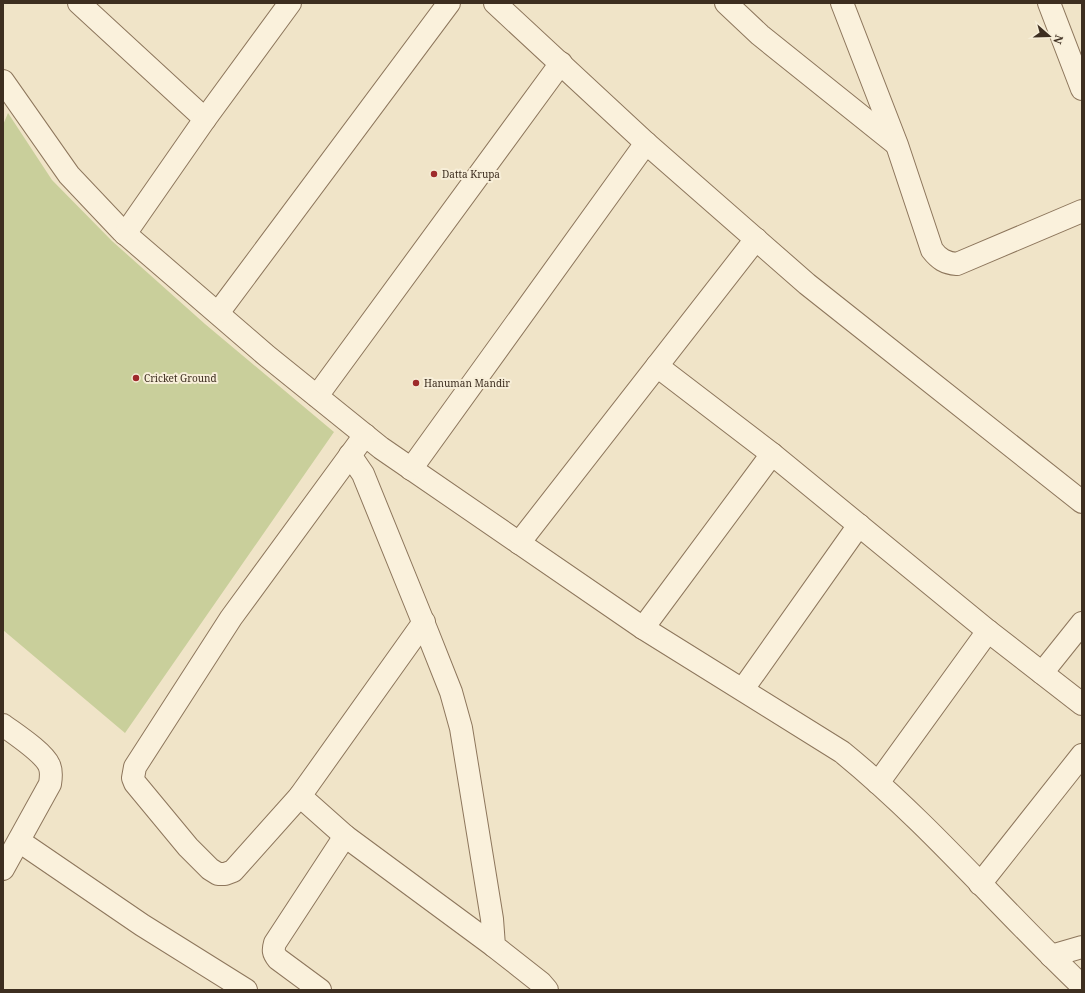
<svg xmlns="http://www.w3.org/2000/svg" width="1085" height="993" font-family="'Noto Serif',serif">
<rect width="100%" height="100%" fill="#f0e4c8"/>
<polygon fill="#c9cf9b" points="8,113 52,180 112,241 205,324 334,432 125,733 3,630 3,125"/>
<g fill="none" stroke-linecap="round" stroke-linejoin="round">
<g stroke="#8d765c" stroke-width="24">
<g id="minor">
<polyline points="79,3 205,119"/>
<polyline points="495,3 646,143 807,284 1082,502"/>
<polyline points="726,3 760,35 896,144"/>
<path d="M842,3l55,142 35,105c7,9 13,13 25,14l125,-53"/>
<polyline points="1049,3 1082,89"/>
<path d="M3,81l66,94 53,56 145,125 114,92 262,180 199,124c87,71 159,157 240,234"/>
<polyline points="125,234 205,119 290,3"/>
<polyline points="218,313 449,3"/>
<polyline points="657,366 772,454 988,631 1082,704"/>
<polyline points="317,396 561,63"/>
<polyline points="365,435 231,618 135,767 133,778 135,783 188,847 210,869 218,874 225,874 233,871 300,796 424,622"/>
<polyline points="350,455 363,474 428,634 451,692 461,728 492,919 494,946 541,983 547,990"/>
<polyline points="411,469 646,143"/>
<polyline points="519,543 756,239"/>
<polyline points="643,628 772,454"/>
<polyline points="1042,673 1082,623"/>
<polyline points="743,689 859,525"/>
<path d="M3,725c12,9 40,27 46,40 3,6 2,13 1,19l-47,85"/>
<polyline points="878,783 988,631"/>
<polyline points="300,796 345,836 494,946"/>
<polyline points="19,841 142,925 246,990"/>
<polyline points="980,884 1082,755"/>
<polyline points="1051,956 1082,947"/>
<path d="M320,990l-42,-31c-5,-6 -5,-9 -3,-16l70,-107"/>
</g>
</g>
<use href="#minor" stroke="#faf1dc" stroke-width="22"/>
</g>
<g fill="#9e2a2b" stroke="#f7eed8" stroke-width="1.5">
<circle cx="434" cy="174" r="4"/>
<circle cx="136" cy="378" r="4"/>
<circle cx="416" cy="383" r="4"/>
</g>
<g text-anchor="middle" dominant-baseline="central" stroke-width="4" stroke-linejoin="round" paint-order="stroke">
<g font-size="10" fill="#3d2e20" stroke="#f7eed8" text-anchor="start">
<text x="442" y="174">Datta Krupa</text>
<text x="144" y="378">Cricket Ground</text>
<text x="424" y="383">Hanuman Mandir</text>
</g>
</g>
<rect width="1085" height="993" fill="none" stroke="#3d2e20" stroke-width="8"/>
<g transform="translate(1049 36) rotate(110)" stroke="#f7eed8" stroke-width="3" paint-order="stroke">
<path d="M0-3L7 15L0 10L-7 15Z" fill="#3d2e20"/>
<text y="-6" font-size="11" font-weight="bold" text-anchor="middle" fill="#3d2e20">N</text>
</g>
</svg>
